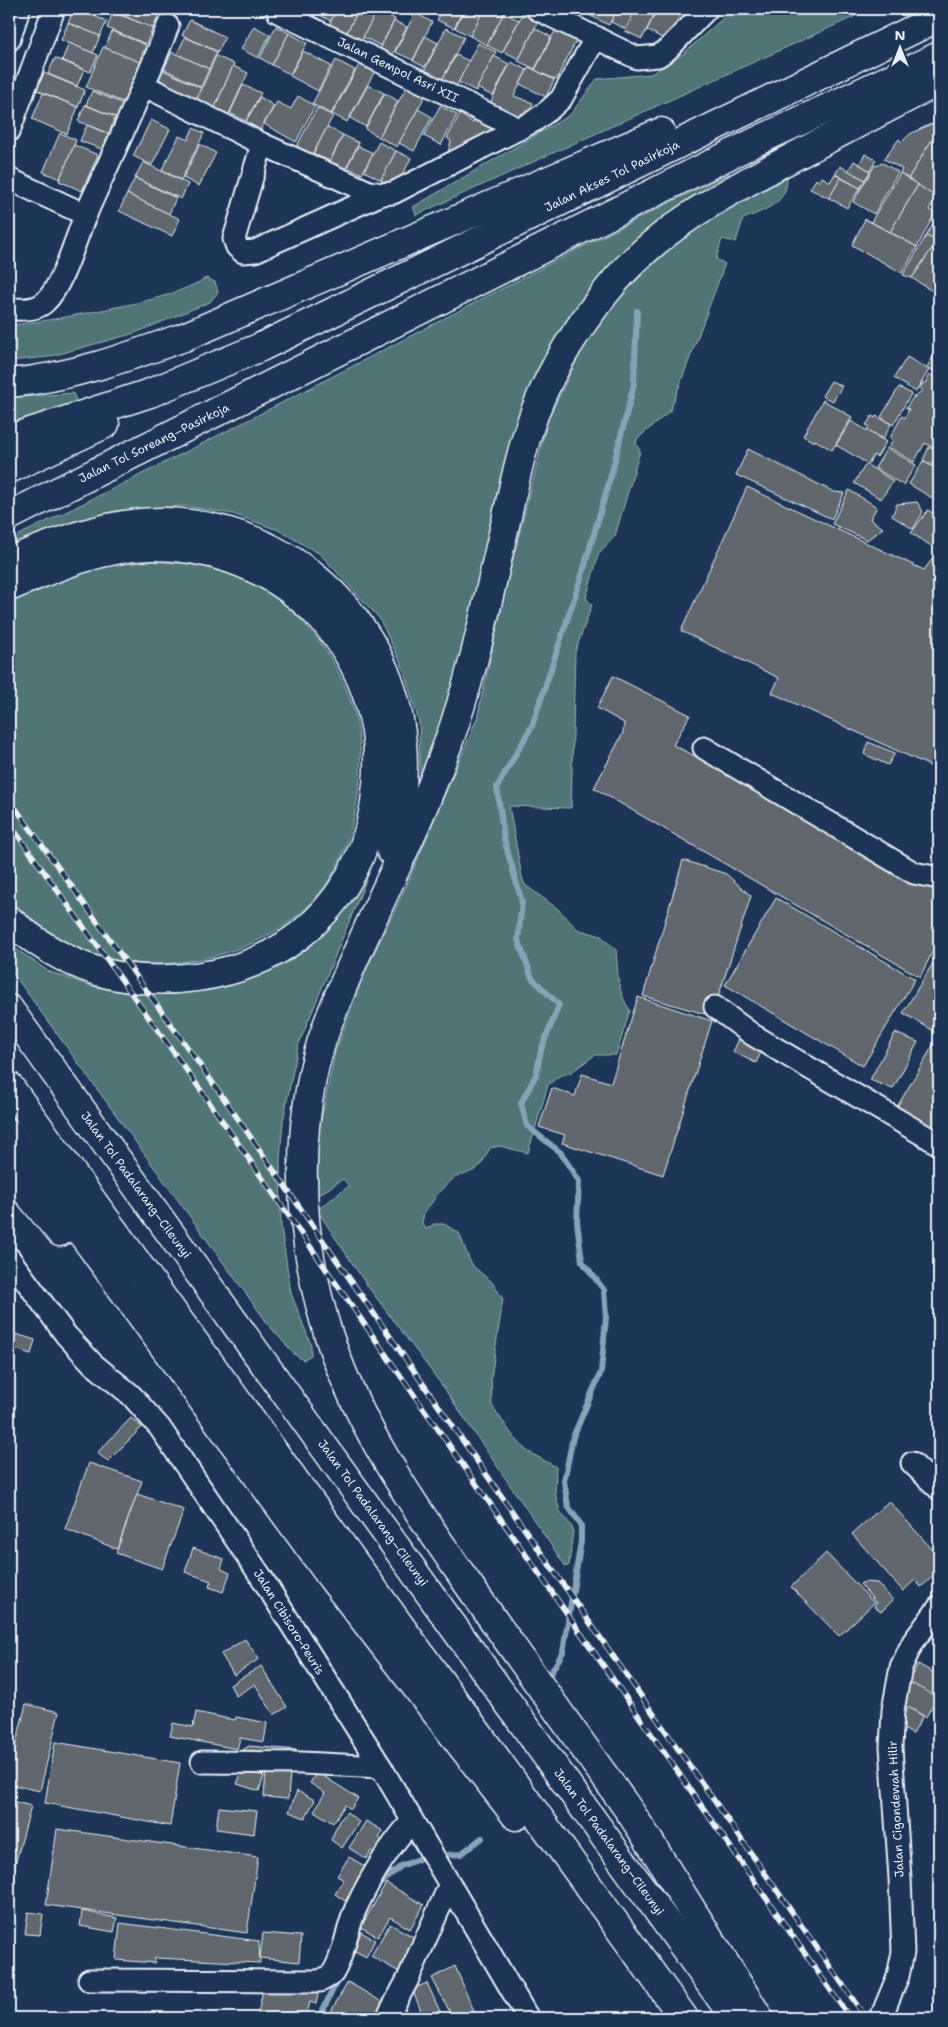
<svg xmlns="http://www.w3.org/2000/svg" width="948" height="2027" font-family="'Shantell Sans',sans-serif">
<rect width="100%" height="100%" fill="#1d3557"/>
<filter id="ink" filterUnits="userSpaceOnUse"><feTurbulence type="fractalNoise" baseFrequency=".02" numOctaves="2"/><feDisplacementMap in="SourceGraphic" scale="10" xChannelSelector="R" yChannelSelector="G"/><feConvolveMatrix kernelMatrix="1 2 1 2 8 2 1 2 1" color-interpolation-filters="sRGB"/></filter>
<g filter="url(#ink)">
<g fill="#507576" stroke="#9cb3b7">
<polygon points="733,9 871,9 416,215 413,207 570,115 597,79 651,74 683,54"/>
<path d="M729,173l1,4 -44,23 -42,33 -36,37 -47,62 -35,66 -24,85 -44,184 -21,73 -15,40 -2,-7 -1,-51 -17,-57 -23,-47 -59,-64 -42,-24 -45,-16 -48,-8 -55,3 -58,13 -54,21 -5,-1 6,-7c239,-116 472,-244 710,-362z"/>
<path d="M787,177c1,27 -23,33 -44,42l-7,23 -14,-3 -6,20 9,5 -55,147 -33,28 -1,5 4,7 -25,85 -16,17 -13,45 6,7 -17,47 -4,156 -62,-2 13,71 3,8 33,24 19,20 24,7 15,14c2,22 1,42 14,60l-14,45h-21l-25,18 -11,3 -11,9 -20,68 -28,-7 -10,2 -9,17 -8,6 -18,6 -14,13 -17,23 -2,10 4,6 8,-5h10l15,9 10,26 5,8 18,15 11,17 -12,79 1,28 21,30 14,15 29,16 -1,27 5,17 12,16 1,5 -4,33 -3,2 -125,-183 -75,-100 -49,-74 32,-24 -6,-7 -29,19 4,-63 17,-82 26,-72 47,-99 69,-164 31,-139 40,-160 38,-78 38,-49 59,-55 62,-39z"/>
<path d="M206,278l9,4 3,10 -8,10 -75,31 -87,24 -39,4v-36c28,-2 56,-8 83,-13 39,-8 80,-14 114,-34z"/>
<polygon points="73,393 78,405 9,426 9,398"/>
<path d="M150,561c27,2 55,3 81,12 57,22 102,73 121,131 12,36 10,77 2,113 -5,23 -15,49 -28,68 -34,47 -88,70 -144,77 -71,9 -123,-15 -173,-64v-295l49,-22 44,-14z"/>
<polygon points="368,864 371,868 363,888 298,1046 283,1121 280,1158 281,1227 291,1293 311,1345 311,1355 303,1360 294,1354 271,1328 9,968 9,944 48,971 90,986 125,992 167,992 263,969"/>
</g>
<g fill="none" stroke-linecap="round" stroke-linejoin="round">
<g stroke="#87a3b8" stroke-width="6">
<polyline points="549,1676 563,1652 581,1541 581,1525 568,1506 564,1481 573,1437 601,1372 606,1317 604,1290 582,1261 577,1222 579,1181 560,1152 527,1126 521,1103 536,1075 541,1050 559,1005 532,978 518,940 522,902 504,839 497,787 532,726 582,575 611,475 634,384 637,311"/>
<polyline points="376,1887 401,1866 424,1857 461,1854 482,1838"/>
<polyline points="319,2018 339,1977"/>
</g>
</g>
<g fill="#61676d" stroke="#e8f1f8">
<polygon points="74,9 107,21 100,36 68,23"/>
<polygon points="115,9 156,9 160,11 153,28 114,12"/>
<polygon points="296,9 318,9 312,20 295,11"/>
<polygon points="318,9 337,9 331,21 316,13"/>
<polygon points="337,9 359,9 345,36 328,27"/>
<polygon points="359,9 377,10 360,44 345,36"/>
<polygon points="443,9 464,9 454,28 437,20"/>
<polygon points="464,9 484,9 470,36 455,28"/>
<polygon points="484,9 496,9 504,13 487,45 470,36"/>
<polygon points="525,9 531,9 542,14 519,59 503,51"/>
<polygon points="576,9 597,9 593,17"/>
<polygon points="597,9 617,9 609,25 593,17"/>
<polygon points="617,9 636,9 626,29 611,22"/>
<polygon points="636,9 657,9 642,39 625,31"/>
<polygon points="657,9 677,9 682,11 668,41 647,30"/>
<polygon points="377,10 395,19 381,46 363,37"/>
<polygon points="113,12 153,28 146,44 107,28"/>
<polygon points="415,13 432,22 413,60 395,52"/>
<polygon points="504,13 519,20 502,53 487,45"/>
<polygon points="190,20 225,37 218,52 182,35"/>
<polygon points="394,21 407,27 390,60 378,53"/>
<polygon points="68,23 100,36 93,53 61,40"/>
<polygon points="559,23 580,33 556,80 535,70"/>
<polygon points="254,26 270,35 258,58 241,49"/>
<polygon points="276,26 289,33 272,65 260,58"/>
<polygon points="446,28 464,37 440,84 422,75"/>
<polygon points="535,28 551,37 535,69 518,61"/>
<polygon points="112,31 146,45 139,62 105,48"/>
<polygon points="289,33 307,43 290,74 272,65"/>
<polygon points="425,36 438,43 425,67 413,61"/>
<polygon points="185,37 217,52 209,69 177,54"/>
<polygon points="69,43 98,55 90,72 62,60"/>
<polygon points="478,43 496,52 476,91 458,82"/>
<polygon points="103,47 142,63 125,103 86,87"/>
<polygon points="303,51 331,66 318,91 290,76"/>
<polygon points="172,52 209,69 201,87 164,69"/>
<polygon points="456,55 469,61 454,91 440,84"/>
<polygon points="216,56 234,64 211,116 193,108"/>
<polygon points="494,56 509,64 493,96 477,88"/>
<polygon points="55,58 84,70 77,86 48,74"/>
<polygon points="336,60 355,70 331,114 312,104"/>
<polygon points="511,62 527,70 514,96 533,103 526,119 488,107"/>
<polygon points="360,63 375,71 347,122 332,114"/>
<polygon points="233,66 248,73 225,122 211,116"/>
<polygon points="529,67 554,80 546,97 520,84"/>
<polygon points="163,70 201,88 193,106 154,88"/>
<polygon points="44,73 85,90 78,107 37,90"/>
<polygon points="243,85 261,93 246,121 230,113"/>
<polygon points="368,85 384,93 366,127 350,118"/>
<polygon points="407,86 425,96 397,147 379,137"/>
<polygon points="92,91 124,104 118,118 86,105"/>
<polygon points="43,93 78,107 67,134 32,119"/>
<polygon points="385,93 398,101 379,137 365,129"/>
<polygon points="298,96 315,106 296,142 264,124 277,102 291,109"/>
<polygon points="260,97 274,106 260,130 246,121"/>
<polygon points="85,105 115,117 109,134 78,121"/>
<polygon points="440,106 457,115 441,145 424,136"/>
<polygon points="317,108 333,116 308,163 292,155"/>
<polygon points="418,109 432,117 414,151 399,143"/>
<polygon points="460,114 473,123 475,118 497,131 447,156 451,141 447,138"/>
<polygon points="151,120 170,129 152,165 133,156"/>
<polygon points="931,124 938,130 908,179 900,173 902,169 884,159 899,139 902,142 910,134"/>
<polygon points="87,125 110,135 104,150 80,141"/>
<polygon points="327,127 343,135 327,166 311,158"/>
<polygon points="193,128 204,133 181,180 162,170 179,136 188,140"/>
<polygon points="60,133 76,140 60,179 43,172"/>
<polygon points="343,135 359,143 343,174 328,166"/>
<polygon points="931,141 939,145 939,195 938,198 908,179"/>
<polygon points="379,142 396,151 381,180 364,171"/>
<polygon points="200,144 216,153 199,186 183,178"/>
<polygon points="74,145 98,155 82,191 59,181"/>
<polygon points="358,146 373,153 362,174 347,167"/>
<polygon points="396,151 411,158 396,188 381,180"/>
<polygon points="865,154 876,160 870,171 859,164"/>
<polygon points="854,161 870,171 865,180 848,171"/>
<polygon points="143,162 188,184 181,199 135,178"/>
<polygon points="881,162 898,172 874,214 853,202 875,165 878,166"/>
<polygon points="840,166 865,180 860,188 835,174"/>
<polygon points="900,173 918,185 890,232 871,222"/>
<polygon points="835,174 841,178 829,198 810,189 816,179 819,182 822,177 830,182"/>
<polygon points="135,178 176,198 169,214 127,194"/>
<polygon points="841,178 860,188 847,208 829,198"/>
<polygon points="918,185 936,197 929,210 935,213 917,247 890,232"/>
<polygon points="127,194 180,219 172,236 119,211"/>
<polygon points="939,213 939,238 937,241 926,236"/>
<polygon points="865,219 917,247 902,273 852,245"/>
<polygon points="926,236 937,241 912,278 903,275"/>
<polygon points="939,238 939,278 932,291 912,278"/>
<polygon points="939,347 939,374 927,367"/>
<polygon points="907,357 929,370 916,392 894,378"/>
<polygon points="929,374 939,380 939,451 925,443 914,462 889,447 893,440 890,438 902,416 905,418 909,409 906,408 914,396 915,398 922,390 920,389 922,384 926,382"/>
<polygon points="831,381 842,386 833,401 822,396"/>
<polygon points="899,387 911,394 893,425 881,417"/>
<polygon points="823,400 852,417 832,450 815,440 814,442 803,436"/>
<polygon points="872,416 875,418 876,416 891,424 883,439 867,429 869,426 866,425"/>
<polygon points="851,421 886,442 877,457 874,455 868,464 836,445"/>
<polygon points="929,447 939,452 939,469 923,460"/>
<polygon points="887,448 916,465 903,485 875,468"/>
<polygon points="748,449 834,492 844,493 832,519 736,475"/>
<polygon points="923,461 939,471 939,485 932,498 909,484"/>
<polygon points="866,464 893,481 881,499 854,483"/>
<polygon points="747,487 924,570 934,557 939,560 939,770 772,693 779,678 681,631"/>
<polygon points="849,490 877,507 870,519 883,528 867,540 832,524"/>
<polygon points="917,502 923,512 913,529 892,516 897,504"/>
<polygon points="928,510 937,516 935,520 939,523 939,551 911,533"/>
<polygon points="613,676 690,715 673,745 713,765 914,876 939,892 939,939 920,977 594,788 623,733 624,723 597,708"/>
<polygon points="868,742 895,753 888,765 864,754"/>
<polygon points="683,860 726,874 751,896 712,1016 643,996"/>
<polygon points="776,898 915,979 863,1066 725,985"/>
<polygon points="939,953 939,1034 903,1013"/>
<polygon points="638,997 712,1021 663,1175 562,1143 565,1135 539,1127 552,1088 575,1096 582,1074 611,1083"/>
<polygon points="895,1033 918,1042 893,1089 870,1080"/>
<polygon points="740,1037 763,1048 756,1063 733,1052"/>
<polygon points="935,1042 939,1044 939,1132 897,1107"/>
<polygon points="16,1334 35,1340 31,1354 11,1348"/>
<polygon points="131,1418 142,1427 108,1461 97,1453"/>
<polygon points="89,1463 142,1481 117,1549 65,1529"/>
<polygon points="137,1494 184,1510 162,1569 116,1553"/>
<polygon points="889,1501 939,1557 939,1571 921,1587 915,1580 903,1591 852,1534"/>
<polygon points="193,1548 224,1559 221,1569 230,1573 223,1592 209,1587 211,1581 185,1572"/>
<polygon points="826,1553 874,1603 839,1636 791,1587"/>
<polygon points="864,1582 877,1583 893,1600 881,1612 874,1607 876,1603 860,1584"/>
<polygon points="245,1639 259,1659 234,1675 221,1654"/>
<polygon points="918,1664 939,1676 938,1698 908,1682"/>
<polygon points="261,1666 287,1707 274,1715 255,1684 236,1696 230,1685"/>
<polygon points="911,1683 937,1697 926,1717 900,1703"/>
<polygon points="26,1704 59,1712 40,1791 9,1784 9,1772"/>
<polygon points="908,1707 923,1716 913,1734 897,1726"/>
<polygon points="196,1712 235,1720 236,1717 267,1723 264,1742 240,1738 237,1749 170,1736 173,1723 193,1727"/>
<polygon points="55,1742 180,1763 170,1826 45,1803"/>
<polygon points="249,1746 297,1750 287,1760 238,1753"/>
<polygon points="243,1769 264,1776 259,1791 237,1784"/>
<polygon points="266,1770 290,1772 288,1799 264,1797"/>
<polygon points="317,1772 358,1798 351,1809 345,1805 333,1823 314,1811 325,1793 310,1783"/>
<polygon points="297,1791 315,1800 305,1818 289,1812"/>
<polygon points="9,1800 31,1806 9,1887"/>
<polygon points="219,1807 257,1811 254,1834 216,1829"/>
<polygon points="347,1812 359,1822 342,1848 331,1840 339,1821"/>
<polygon points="366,1821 383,1831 379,1838 383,1841 375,1854 371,1851 366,1859 349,1848"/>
<polygon points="57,1829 258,1857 247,1933 46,1905"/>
<polygon points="349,1857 368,1868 345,1901 335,1894 344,1880 337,1876"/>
<polygon points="386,1883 424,1905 410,1929 390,1917 378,1937 361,1927"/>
<polygon points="82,1911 117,1918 114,1932 80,1926"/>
<polygon points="28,1912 43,1914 40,1935 25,1934"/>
<polygon points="120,1923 259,1941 260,1963 155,1958 155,1963 116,1960"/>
<polygon points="390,1924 419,1940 401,1973 371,1956"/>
<polygon points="361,1932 375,1940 366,1957 353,1950"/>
<polygon points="263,1933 301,1936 299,1962 260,1958"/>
<polygon points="455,1966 477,2018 453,2018 432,1978"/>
<polygon points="348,1982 384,2003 375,2018 327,2018"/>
<polygon points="427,1983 443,2018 424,2018 412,1989"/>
<polygon points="264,1985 319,1990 316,2004 310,2002 306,2018 257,2018"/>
</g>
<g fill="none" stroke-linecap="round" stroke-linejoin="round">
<g stroke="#e8f1f8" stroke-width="25">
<g id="minor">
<polyline points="537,9 637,58 658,56 667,50 707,9"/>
<polyline points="278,12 519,129"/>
<polyline points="9,40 19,9"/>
<polyline points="145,86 262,144 369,192 382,194 393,193 534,121 549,110 561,99 596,37"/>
<polyline points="9,131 54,9"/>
<polyline points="262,144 234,239 237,247 243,252 255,251 382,194"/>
<polyline points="9,179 86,215"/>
<path d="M9,309c12,0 27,2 36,-7 17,-15 31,-64 40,-86 28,-63 58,-125 83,-190"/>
<polyline points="704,748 914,873 939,878"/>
<polyline points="715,1007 753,1035 939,1144"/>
<polyline points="9,1258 66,1335 93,1364 131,1395 160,1428 260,1575 381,1767 528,2018"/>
<polyline points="912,1463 939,1489"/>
<polyline points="202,1762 302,1763 381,1767"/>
<path d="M89,1980l231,1c4,-2 10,-5 13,-8 12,-20 14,-45 23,-65 15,-32 33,-61 56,-87"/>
<polyline points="387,2018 407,1981 450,1884"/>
<polyline points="879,2018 882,2015 898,1976 903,1952 900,1878 891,1747 893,1710 901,1667 913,1642 939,1607"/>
</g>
</g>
<g stroke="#e8f1f8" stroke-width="31">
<g id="highway">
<path d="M9,383c60,-5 119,-26 175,-46l477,-205"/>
<polyline points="9,439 150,393 261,347 939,17"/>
<polyline points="9,469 105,424"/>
<polyline points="9,516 755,142 939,56"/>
<path d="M9,561c50,-20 101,-40 156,-39 115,3 213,84 234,198 8,44 3,89 -8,131"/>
<path d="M9,587c44,-19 92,-40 141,-41 112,-1 208,73 226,186 4,25 2,51 -2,76 -17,92 -83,157 -178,169 -75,10 -130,-8 -187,-57"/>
<polyline points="9,1009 735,2018"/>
<polyline points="9,1086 684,2018"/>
<polyline points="9,1133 331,1577 516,1816"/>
<polyline points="9,1170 60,1232"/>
<path d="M759,2018c-29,-46 -57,-92 -86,-138 -16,-26 -32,-53 -50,-78 -52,-73 -104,-145 -155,-218 -57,-82 -116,-166 -144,-264 -22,-78 -28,-161 -12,-241 7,-38 23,-74 38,-110 32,-74 70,-147 97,-223 27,-73 41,-149 59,-225 8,-37 16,-75 30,-112 18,-46 47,-90 79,-128 48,-56 116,-91 180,-125 48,-25 96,-50 144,-75"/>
</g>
</g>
<use href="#minor" stroke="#1d3557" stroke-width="21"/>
<use href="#highway" stroke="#1d3557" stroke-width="28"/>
<g stroke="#e8f1f8" stroke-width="5.5">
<g id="rail">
<polyline points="9,799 215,1086 866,2018"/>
<polyline points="9,823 200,1089 850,2018"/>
</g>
</g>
<use href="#rail" stroke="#1d3557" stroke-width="4" stroke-dasharray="11" stroke-linecap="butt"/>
</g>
</g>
<g text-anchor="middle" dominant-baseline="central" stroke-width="4.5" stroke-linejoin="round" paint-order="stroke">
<g font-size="12" fill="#e8f1f8" stroke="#1d3557">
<text transform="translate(398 70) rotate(26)">Jalan Gempol Asri XII</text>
<text transform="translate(612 176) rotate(-26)">Jalan Akses Tol Pasirkoja</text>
<text transform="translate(154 443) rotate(-26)">Jalan Tol Soreang–Pasirkoja</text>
<text transform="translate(136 1185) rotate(54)">Jalan Tol Padalarang–Cileunyi</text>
<text transform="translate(373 1513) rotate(54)">Jalan Tol Padalarang–Cileunyi</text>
<text transform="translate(289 1622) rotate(58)">Jalan Cibisoro-Peuris</text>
<text transform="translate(896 1809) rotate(-93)">Jalan Cigondewah Hilir</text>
<text transform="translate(609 1842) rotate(54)">Jalan Tol Padalarang–Cileunyi</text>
</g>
</g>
<rect width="948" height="2027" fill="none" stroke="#1d3557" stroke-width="30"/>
<rect x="15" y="15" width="918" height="1997" fill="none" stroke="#e8f1f8" stroke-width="2" filter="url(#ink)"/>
<g transform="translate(900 48)" stroke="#1d3557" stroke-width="4" paint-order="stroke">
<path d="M0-4L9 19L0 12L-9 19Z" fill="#e8f1f8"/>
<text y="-8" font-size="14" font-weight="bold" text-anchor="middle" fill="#e8f1f8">N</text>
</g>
</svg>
